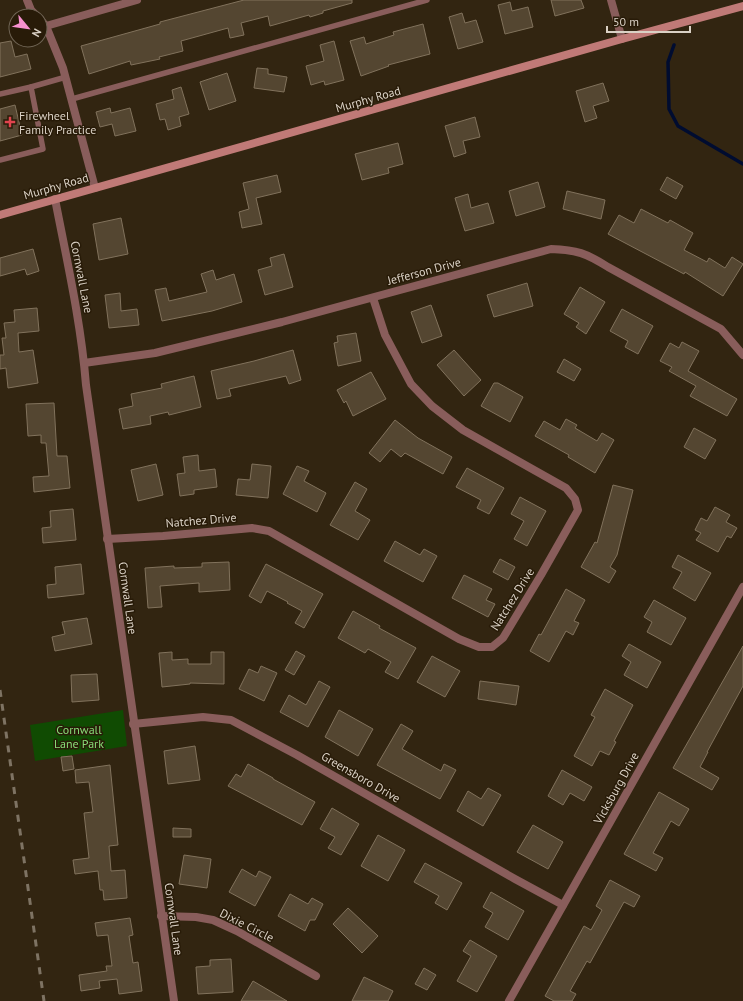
<svg xmlns="http://www.w3.org/2000/svg" width="743" height="1001" font-family="'PT Sans',sans-serif">
<rect width="100%" height="100%" fill="#322511"/>
<polygon fill="#104b02" points="123,710 127,746 35,761 30,725"/>
<g fill="none" stroke-linecap="round" stroke-linejoin="round">
<polyline stroke="#000c30" stroke-width="3.5" points="674,45 668,62 669,109 678,126 743,164"/>
</g>
<g fill="#544631" stroke="#81725c">
<polygon points="244,0 352,0 352,3 323,11 323,13 310,17 309,15 270,26 268,16 241,23 244,35 230,38 228,28 181,41 183,51 159,57 160,59 131,65 130,61 89,74 81,46 160,24 160,22"/>
<polygon points="551,0 581,0 584,8 555,16"/>
<polygon points="510,2 512,11 528,7 533,27 505,34 498,5"/>
<polygon points="462,13 465,23 476,20 483,42 458,49 449,17"/>
<polygon points="423,24 430,54 388,65 389,66 361,76 350,41 364,37 366,44 394,35 393,32"/>
<polygon points="11,41 15,57 27,54 31,69 0,77 0,43"/>
<polygon points="334,41 344,80 325,85 324,81 311,85 306,66 324,61 320,45"/>
<polygon points="257,68 268,69 268,74 287,77 284,92 254,88"/>
<polygon points="227,73 236,101 209,110 200,82"/>
<polygon points="603,83 609,101 593,106 597,118 585,122 576,91"/>
<polygon points="181,87 189,114 179,117 181,126 168,130 165,119 160,120 156,104 174,99 172,90"/>
<polygon points="15,105 22,135 0,141 0,109"/>
<polygon points="110,108 111,113 130,108 136,131 115,136 112,124 100,127 96,112"/>
<polygon points="475,117 480,137 463,141 466,153 454,157 445,126"/>
<polygon points="398,143 403,164 388,168 389,173 362,180 355,154"/>
<polygon points="277,175 281,192 256,198 262,224 242,228 239,212 249,209 243,183"/>
<polygon points="667,177 683,186 676,199 660,190"/>
<polygon points="538,182 545,207 516,216 509,191"/>
<polygon points="567,191 605,200 601,219 563,209"/>
<polygon points="468,194 471,208 488,203 494,223 465,231 455,198"/>
<polygon points="641,209 668,223 670,220 693,233 684,250 707,262 709,258 725,268 732,257 743,264 723,296 685,272 684,274 608,234 619,215 634,223"/>
<polygon points="121,218 128,254 99,260 93,224"/>
<polygon points="33,249 39,271 27,275 25,269 0,276 0,258"/>
<polygon points="284,254 293,287 265,295 258,270 272,266 270,258"/>
<polygon points="213,270 216,280 234,274 242,302 212,311 162,321 155,290 166,288 169,301 207,292 201,274"/>
<polygon points="527,283 533,306 494,317 487,295"/>
<polygon points="580,287 605,302 586,334 576,327 579,323 564,314"/>
<polygon points="120,293 121,311 137,309 139,325 109,328 105,295"/>
<polygon points="431,305 442,336 422,343 411,312"/>
<polygon points="37,308 39,331 18,333 19,352 33,350 38,383 8,388 6,368 0,369 0,355 4,355 2,338 6,338 4,323 15,322 14,310"/>
<polygon points="622,309 653,326 638,354 625,347 628,341 610,331"/>
<polygon points="356,333 361,361 338,366 334,343 338,342 337,336"/>
<polygon points="682,342 699,351 688,371 737,399 727,416 690,396 696,386 669,371 672,367 660,361 670,343 679,348"/>
<polygon points="293,350 301,380 289,384 286,376 229,389 231,396 217,399 211,371 254,361"/>
<polygon points="454,350 481,380 464,396 437,365"/>
<polygon points="564,359 581,369 574,381 557,372"/>
<polygon points="371,372 386,399 353,416 346,401 344,403 337,390"/>
<polygon points="194,376 201,407 169,415 168,412 150,416 151,424 123,429 119,409 133,406 131,394 162,388 161,384"/>
<polygon points="494,383 498,383 523,397 510,422 481,406"/>
<polygon points="54,403 57,456 67,456 70,488 34,492 33,477 49,476 46,443 41,443 41,435 28,436 26,404"/>
<polygon points="566,419 577,425 575,428 597,441 602,433 614,440 595,473 568,457 569,455 535,436 544,421 560,430"/>
<polygon points="395,420 418,438 452,457 443,474 405,453 401,457 391,449 380,462 369,453"/>
<polygon points="694,428 716,440 705,459 684,447"/>
<polygon points="198,455 199,471 215,469 217,487 194,490 194,494 180,496 177,474 185,473 183,457"/>
<polygon points="156,464 163,495 138,501 131,470"/>
<polygon points="252,464 271,466 268,498 236,495 238,479 250,480"/>
<polygon points="297,466 309,471 304,481 326,493 317,512 283,494"/>
<polygon points="467,468 504,488 489,514 477,508 481,500 456,487"/>
<polygon points="355,482 367,489 355,511 370,520 358,540 330,525"/>
<polygon points="613,485 633,490 617,555 610,567 616,571 609,583 581,567 595,542 597,543"/>
<polygon points="520,497 546,511 527,546 514,539 524,521 511,514"/>
<polygon points="715,507 730,515 726,522 737,528 731,538 727,536 718,552 696,540 701,533 695,530 701,518 707,521"/>
<polygon points="73,509 76,540 43,543 42,528 51,527 50,511"/>
<polygon points="395,541 420,555 424,549 437,556 423,582 384,561"/>
<polygon points="678,555 711,573 695,601 673,588 682,572 672,567"/>
<polygon points="500,559 515,567 508,580 493,572"/>
<polygon points="229,562 230,590 199,592 199,583 160,586 162,607 148,608 145,568 174,566 174,568 202,567 202,563"/>
<polygon points="81,564 84,594 48,598 47,585 56,584 55,567"/>
<polygon points="266,564 323,594 304,628 295,623 302,611 287,603 288,602 267,591 261,603 249,596"/>
<polygon points="464,575 492,589 486,600 495,604 488,617 452,598"/>
<polygon points="566,589 585,600 574,621 579,623 573,635 566,631 549,662 530,651 539,634 541,635"/>
<polygon points="654,600 686,618 671,645 647,632 652,622 644,617"/>
<polygon points="353,611 380,626 379,628 416,648 398,679 385,672 391,662 368,649 365,653 338,638"/>
<polygon points="87,618 92,644 55,651 52,637 65,634 62,622"/>
<polygon points="629,644 661,662 647,688 624,675 631,662 622,656"/>
<polygon points="743,646 743,686 707,752 708,752 700,767 719,778 712,790 673,768"/>
<polygon points="296,651 305,656 294,675 285,670"/>
<polygon points="172,652 172,660 188,659 188,664 211,664 211,652 224,652 224,684 190,683 190,684 162,687 159,653"/>
<polygon points="432,656 460,671 445,697 417,682"/>
<polygon points="261,666 277,673 264,701 239,689 249,669 258,673"/>
<polygon points="97,674 99,700 72,702 71,675"/>
<polygon points="319,681 330,687 308,727 280,712 289,695 306,705"/>
<polygon points="480,681 519,686 516,705 478,699"/>
<polygon points="605,689 633,705 614,741 616,742 609,755 600,751 592,766 574,756 595,717 591,715"/>
<polygon points="339,710 373,729 358,756 325,737"/>
<polygon points="401,724 413,731 402,749 441,771 444,764 456,770 440,799 377,765"/>
<polygon points="195,746 200,780 168,784 164,751"/>
<polygon points="72,756 74,769 63,771 61,757"/>
<polygon points="248,764 273,778 273,779 315,802 302,825 228,786 236,774 241,777"/>
<polygon points="110,765 118,845 109,846 111,871 125,870 127,898 104,900 103,890 100,890 98,871 75,874 73,860 89,858 84,813 93,812 89,782 76,783 75,770"/>
<polygon points="562,770 592,787 584,801 570,793 563,805 548,796"/>
<polygon points="488,788 501,795 483,826 457,811 468,791 481,799"/>
<polygon points="659,792 689,809 679,826 671,821 653,853 663,858 656,871 624,854"/>
<polygon points="332,808 359,824 341,855 328,848 335,837 320,829"/>
<polygon points="533,825 563,842 548,869 517,852"/>
<polygon points="173,828 191,829 191,837 173,837"/>
<polygon points="378,835 405,850 388,881 361,866"/>
<polygon points="184,855 211,859 207,888 179,884"/>
<polygon points="425,863 462,883 447,910 435,903 439,896 414,882"/>
<polygon points="242,869 256,877 259,871 271,877 255,906 229,892"/>
<polygon points="610,880 640,896 634,907 624,902 590,963 587,961 570,991 576,994 572,1001 554,1001 545,996 584,926 591,930 602,910 596,906"/>
<polygon points="491,892 524,911 508,940 485,927 493,913 483,907"/>
<polygon points="290,894 308,904 312,898 323,904 315,920 310,920 305,931 278,916"/>
<polygon points="348,908 378,936 362,953 333,924"/>
<polygon points="130,918 133,935 129,936 133,963 138,962 142,991 119,994 117,979 99,981 100,988 81,991 79,975 107,971 106,966 112,966 108,935 97,936 95,923"/>
<polygon points="470,940 497,956 477,992 457,981 471,956 463,951"/>
<polygon points="231,959 233,992 198,994 196,967 210,966 210,960"/>
<polygon points="424,968 436,975 427,990 415,984"/>
<polygon points="364,977 393,991 388,1001 352,1001"/>
<polygon points="253,981 287,1001 241,1001"/>
</g>
<g fill="none" stroke-linecap="round" stroke-linejoin="round">
<g stroke="#895d5b" stroke-width="5.5">
<polyline points="0,94 31,87"/>
<polyline points="72,99 427,0"/>
<polyline points="0,160 43,149 31,87 66,77"/>
</g>
<g stroke="#895d5b" stroke-width="8">
<polyline points="27,0 31,10 37,16"/>
<polyline points="611,0 622,39"/>
<polyline points="40,19 46,26 63,68 95,188"/>
<polyline points="46,26 137,0"/>
<path d="M55,199c12,62 26,123 31,186l88,616"/>
<path d="M84,363l71,-10 127,-31 269,-73c26,1 35,4 57,18l113,62 22,26"/>
<polyline points="107,539 163,536 252,528 269,531 459,639 479,647 492,647 503,638 541,575 578,510 575,499 566,488 463,430 432,406 411,384 385,335 373,298"/>
<polyline points="133,724 203,717 231,720 297,755 515,879 563,905"/>
<polyline points="161,916 196,917 213,920 237,931 316,976"/>
<polyline points="509,1001 743,587"/>
</g>
<polyline stroke="#c07a77" stroke-width="8" points="0,215 622,39 743,6"/>
<polyline stroke="#7e7363" stroke-width="3" stroke-dasharray="7 7" stroke-linecap="butt" points="0,690 44,1001"/>
</g>
<path fill="#e0444e" stroke="#281b08" stroke-width="1.5" d="M8 116h4v4h4v4h-4v4h-4v-4h-4v-4h4z"/>
<g text-anchor="middle" dominant-baseline="central" stroke-width="3" stroke-linejoin="round" paint-order="stroke">
<g font-size="12" fill="#dad1c5" stroke="#281b08">
<text transform="translate(368 99) rotate(-16)">Murphy Road</text>
<text transform="translate(56 186) rotate(-16)">Murphy Road</text>
<text transform="translate(424 271) rotate(-15)">Jefferson Drive</text>
<text transform="translate(82 277) rotate(79)">Cornwall Lane</text>
<text transform="translate(201 520) rotate(-5)">Natchez Drive</text>
<text transform="translate(128 598) rotate(82)">Cornwall Lane</text>
<text transform="translate(512 599) rotate(-58)">Natchez Drive</text>
<text transform="translate(361 777) rotate(30)">Greensboro Drive</text>
<text transform="translate(616 788) rotate(-61)">Vicksburg Drive</text>
<text transform="translate(174 919) rotate(82)">Cornwall Lane</text>
<text transform="translate(247 925) rotate(27)">Dixie Circle</text>
</g>
<g font-size="12" fill="#dad1c5" stroke="#281b08" text-anchor="start">
<text x="19" y="115">Firewheel<tspan x="19" dy="14">Family Practice</tspan></text>
</g>
<g font-size="12" fill="#87dc77" stroke="#281b08">
<text x="79" y="729">Cornwall<tspan x="79" dy="14">Lane Park</tspan></text>
</g>
</g>
<g transform="translate(28 28) rotate(119)"><circle r="19" fill="#281b08" stroke="#6f6454"/>
<path d="M0-3L7 15L0 10L-7 15Z" fill="#f790ce"/>
<text y="-6" font-size="11" font-weight="bold" text-anchor="middle" fill="#dad1c5">N</text>
</g>
<path d="M607 26v6h83v-6" fill="none" stroke="#dad1c5" stroke-width="2"/>
<text x="613" y="26" font-size="12" fill="#dad1c5" stroke="#281b08" stroke-width="3" paint-order="stroke">50 m</text>
</svg>
